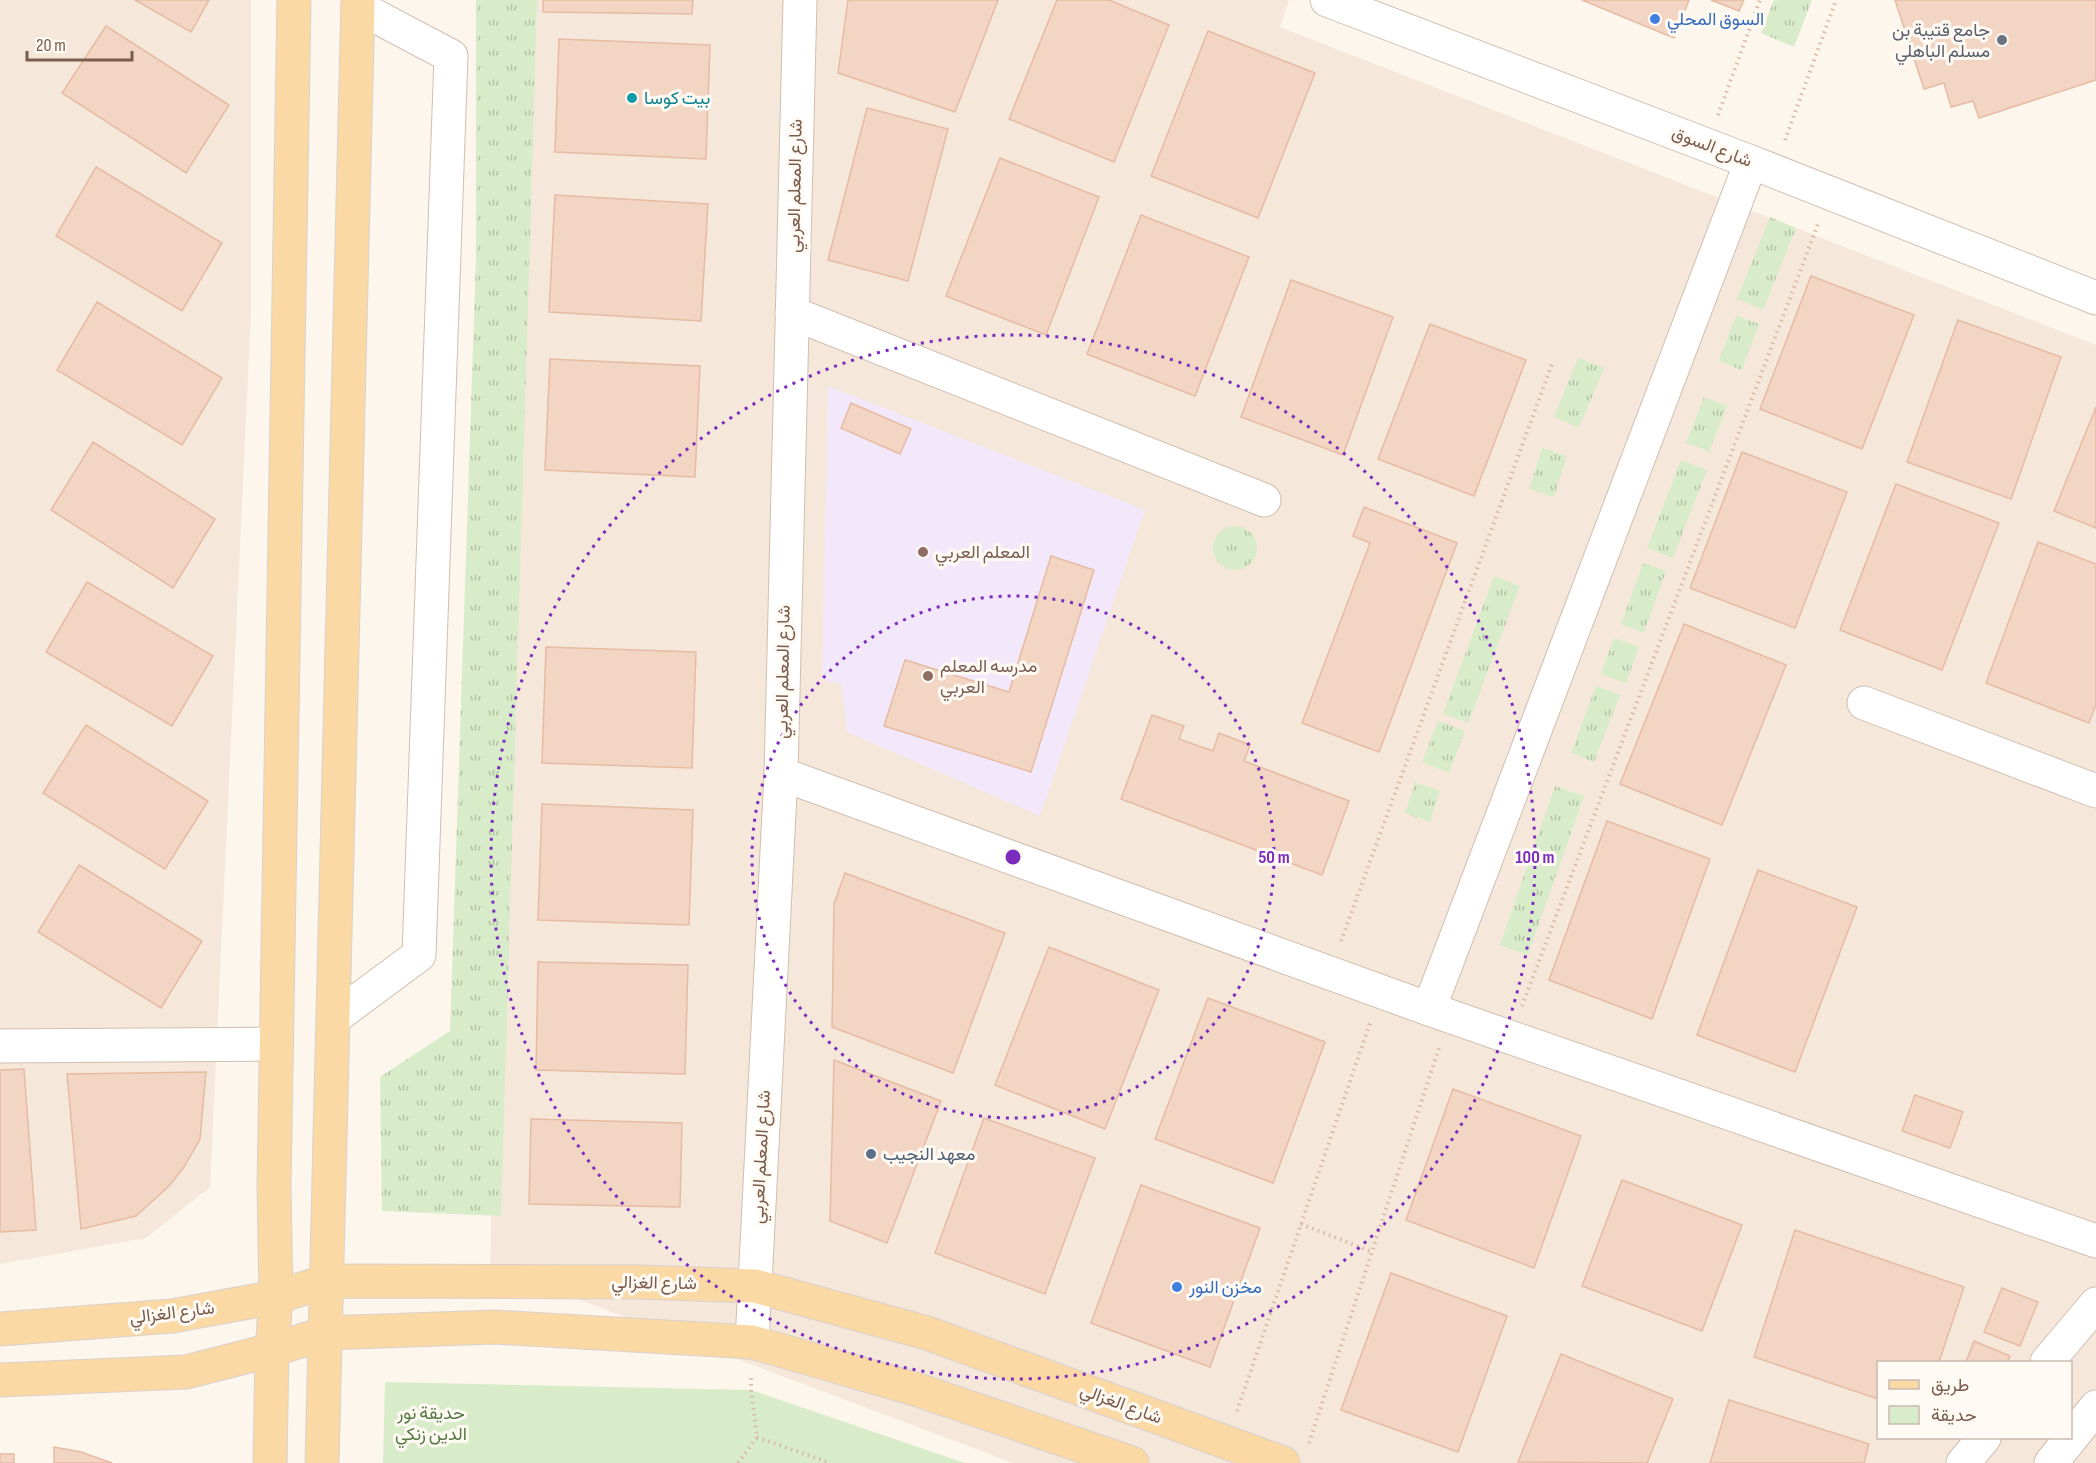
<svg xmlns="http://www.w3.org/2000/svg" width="2096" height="1463" font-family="'Sofia Sans Condensed',Vazirmatn,sans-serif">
<defs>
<pattern id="grass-tufts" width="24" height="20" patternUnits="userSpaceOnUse" patternTransform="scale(1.5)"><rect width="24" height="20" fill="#d8ecc9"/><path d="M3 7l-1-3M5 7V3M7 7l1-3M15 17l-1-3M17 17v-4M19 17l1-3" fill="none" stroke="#b4c2a5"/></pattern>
</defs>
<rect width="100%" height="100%" fill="#fdf6ec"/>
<g fill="#f5e8da" fill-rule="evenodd">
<polygon points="0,0 251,0 251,312 210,1187 146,1238 0,1264"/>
<path d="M521,0h768l-9,27 816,318v1118h-1083l-523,-197zM1878,1362h192v76h-192z"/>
</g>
<polygon fill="#f3e8fa" points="828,386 1145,510 1040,816 847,732 841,684 822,680"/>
<g fill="url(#grass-tufts)">
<polygon points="476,0 537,0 501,1216 382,1211 380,1077 450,1031 476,258"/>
<polygon points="1774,0 1812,0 1794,47 1761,33"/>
<polygon points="1770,217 1796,228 1763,310 1737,299"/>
<polygon points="1736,315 1759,324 1742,370 1719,361"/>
<polygon points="1578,358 1604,368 1579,428 1554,417"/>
<polygon points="1704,397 1727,406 1709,452 1686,443"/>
<polygon points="1542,448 1567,456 1554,497 1529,489"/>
<polygon points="1681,460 1707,470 1673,558 1647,548"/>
<circle cx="1235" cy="548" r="22"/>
<polygon points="1643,563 1666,571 1644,633 1621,624"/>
<polygon points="1494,576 1520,586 1468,723 1443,714"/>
<polygon points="1614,638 1639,647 1626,683 1601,674"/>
<polygon points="1596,686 1620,695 1594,762 1571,753"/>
<polygon points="1438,721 1465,731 1449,773 1422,762"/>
<polygon points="1415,782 1440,791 1430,822 1405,813"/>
<polygon points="1555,786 1584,796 1528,955 1500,945"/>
</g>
<polygon fill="#d8ecc9" points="385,1382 751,1390 965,1463 383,1463"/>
<g fill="#f3d5c3" stroke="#e6bba3" stroke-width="1.5">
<polygon points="135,0 209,0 191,32"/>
<polygon points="543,0 693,0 692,14 543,12"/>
<polygon points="848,0 998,0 955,112 838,73"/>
<polygon points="1057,0 1109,0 1169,25 1114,162 1009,119"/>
<polygon points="1582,0 1689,0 1674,38"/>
<polygon points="1711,0 1744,0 1739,11"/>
<polygon points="1895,0 2096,0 2096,80 1979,118 1973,101 1951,107 1944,83 1924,89"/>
<polygon points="106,26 229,105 186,173 62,93"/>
<polygon points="1208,31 1315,73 1258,218 1151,176"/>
<polygon points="559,39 710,45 706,159 555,152"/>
<polygon points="867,108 948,129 908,281 828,260"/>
<polygon points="1000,158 1099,197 1046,335 946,296"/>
<polygon points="96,167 222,243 182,311 56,236"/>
<polygon points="555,195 708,204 701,321 549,312"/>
<polygon points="1141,215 1249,257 1195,396 1087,354"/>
<polygon points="1811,276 1914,315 1862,449 1760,409"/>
<polygon points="1291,280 1393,317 1343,455 1241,417"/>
<polygon points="97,302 222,378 182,445 57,370"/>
<polygon points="1958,320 2061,357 2011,499 1907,462"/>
<polygon points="1430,324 1526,360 1474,496 1378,459"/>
<polygon points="550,359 700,366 695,477 545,470"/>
<polygon points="851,403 911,429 900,454 841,428"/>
<polygon points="2096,407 2096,528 2054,511"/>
<polygon points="93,442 215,519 173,588 51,510"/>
<polygon points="1742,452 1847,492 1795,628 1690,588"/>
<polygon points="1896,484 1999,523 1942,670 1840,630"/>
<polygon points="1364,507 1457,543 1379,752 1302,723 1370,543 1353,536"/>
<polygon points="2038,542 2096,564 2096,704 2089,723 1986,683"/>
<polygon points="1051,556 1094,570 1031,772 884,726 905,660 1009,692"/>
<polygon points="87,582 213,656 172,726 46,652"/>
<polygon points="1684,624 1786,665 1722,825 1620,784"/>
<polygon points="546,647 696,652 692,768 542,763"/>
<polygon points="1152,715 1184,726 1179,739 1213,751 1219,733 1250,745 1244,761 1349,801 1322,875 1121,799"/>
<polygon points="86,725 208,801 165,869 43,793"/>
<polygon points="542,804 693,810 689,925 538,920"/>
<polygon points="1607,821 1710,859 1652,1019 1549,980"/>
<polygon points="79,865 202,941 161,1008 38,932"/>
<polygon points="1758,870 1857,907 1795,1072 1697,1035"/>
<polygon points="845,873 1005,933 953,1073 832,1027 834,904"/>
<polygon points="1049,947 1159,990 1105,1129 995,1085"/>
<polygon points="538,962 688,965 685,1074 536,1070"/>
<polygon points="1208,998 1325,1042 1273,1183 1155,1139"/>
<polygon points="834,1060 941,1101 887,1243 830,1221"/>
<polygon points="24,1069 36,1230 0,1232 0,1070"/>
<polygon points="206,1072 200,1139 184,1167 169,1186 136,1216 81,1229 67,1074"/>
<polygon points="1453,1089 1581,1136 1534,1268 1406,1220"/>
<polygon points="1915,1095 1963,1112 1950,1148 1902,1131"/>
<polygon points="984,1118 1095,1158 1045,1294 935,1253"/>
<polygon points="531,1119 682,1123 680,1207 529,1204"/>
<polygon points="1622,1180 1742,1225 1702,1331 1582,1286"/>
<polygon points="1141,1185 1260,1228 1210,1367 1091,1323"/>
<polygon points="1795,1230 1964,1287 1939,1362 1878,1362 1878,1399 1754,1357"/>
<polygon points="1391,1273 1507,1316 1458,1452 1341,1410"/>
<polygon points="2002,1288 2038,1302 2020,1346 1984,1332"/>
<polygon points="1974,1341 2010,1356 2007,1362 1966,1362"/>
<polygon points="1561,1354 1673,1399 1647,1463 1518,1462"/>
<polygon points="1729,1400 1869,1444 1864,1463 1710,1463"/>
<polygon points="54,1447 81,1452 112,1463 54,1463"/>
<rect x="0" y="1454" width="14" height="9"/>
</g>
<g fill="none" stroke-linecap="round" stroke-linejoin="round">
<g stroke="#d1beb0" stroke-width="35">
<g id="minor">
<polyline points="1327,0 1751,162 2096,298"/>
<polyline points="792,313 1264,500"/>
<polyline points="1864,703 2096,791"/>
<polyline points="781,774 1429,1009 2096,1241"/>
<polyline points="1429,1009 1751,162"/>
<polyline points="334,1018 419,955 451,56 358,7"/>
<polyline points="0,1046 276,1044"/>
<polyline points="752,1342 781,774 800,0"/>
<polyline points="2047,1362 2096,1304"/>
<polyline points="1963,1463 1984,1438"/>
<polyline points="2051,1463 2096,1407"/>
</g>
</g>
<g stroke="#dad1cd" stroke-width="35">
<g id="major">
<polyline points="0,1329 172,1316 276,1297 327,1281 638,1282 755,1286 927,1333 1283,1463"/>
<polyline points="0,1380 186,1372 272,1350 326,1333 494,1327 752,1342 918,1390 1132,1463"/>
<polyline points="270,1463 272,1350 276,1297 274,1187 294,0"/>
<polyline points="322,1463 358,0"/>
</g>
</g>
<g stroke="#d9b8a5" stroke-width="4" stroke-dasharray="1.5 4.5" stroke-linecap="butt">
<polyline points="1718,115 1760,0"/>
<polyline points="1785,140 1836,0"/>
<polyline points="1341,941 1553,361"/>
<polyline points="1522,1006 1818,224"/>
<polyline points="1301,1224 1372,1252"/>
<polyline points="1237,1411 1370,1023"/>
<polyline points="757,1437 830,1463"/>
<polyline points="1309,1443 1439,1048"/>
<polyline points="738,1463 757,1437 751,1390 751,1377"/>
</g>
<use href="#minor" stroke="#fff" stroke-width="33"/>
<use href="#major" stroke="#fbd9a5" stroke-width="33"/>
</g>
<g fill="none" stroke="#7b2cbf" stroke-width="3" stroke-dasharray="3 6">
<circle cx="1013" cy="857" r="261"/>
<circle cx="1013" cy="857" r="522"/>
</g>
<g fill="#3f7fe0" stroke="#fffaf3" stroke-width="2">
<circle cx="1655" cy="19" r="6"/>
<circle cx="1177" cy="1287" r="6"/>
</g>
<circle fill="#6b7280" stroke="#fffaf3" stroke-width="2" cx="2002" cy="40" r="6"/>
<circle fill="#0f9aa8" stroke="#fffaf3" stroke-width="2" cx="632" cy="98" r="6"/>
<g fill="#8d6e63" stroke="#fffaf3" stroke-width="2">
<circle cx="923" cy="552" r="6"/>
<circle cx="928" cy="676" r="6"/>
</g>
<circle fill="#5c6f8a" stroke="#fffaf3" stroke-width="2" cx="871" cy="1154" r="6"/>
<g text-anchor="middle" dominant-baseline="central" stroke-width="6" stroke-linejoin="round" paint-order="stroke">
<g font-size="18" fill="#366cbe" stroke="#fffaf3" text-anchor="start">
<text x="1667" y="19">السوق المحلي</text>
<text x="1189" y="1287">مخزن النور</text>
</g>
<g font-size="18" fill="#5b616d" stroke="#fffaf3" text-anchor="end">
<text x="1990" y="30">جامع قتيبة بن<tspan x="1990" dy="21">مسلم الباهلي</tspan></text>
</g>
<g font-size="18" fill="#0d838f" stroke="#fffaf3" text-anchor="start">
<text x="644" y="98">بيت كوسا</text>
</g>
<g font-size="18" fill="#7a5c4d" stroke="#fffaf3">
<text transform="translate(1712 147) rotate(21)">شارع السوق</text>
<text transform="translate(795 186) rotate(-89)">شارع المعلم العربي</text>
<text transform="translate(783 672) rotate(-89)">شارع المعلم العربي</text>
<text transform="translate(761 1157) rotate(-87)">شارع المعلم العربي</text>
<text transform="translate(654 1283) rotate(1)">شارع الغزالي</text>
<text transform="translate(172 1313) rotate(-7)">شارع الغزالي</text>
<text transform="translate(1121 1404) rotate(20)">شارع الغزالي</text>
</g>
<g font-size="18" fill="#785e54" stroke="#fffaf3" text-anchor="start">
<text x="935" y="552">المعلم العربي</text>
<text x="940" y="666">مدرسه المعلم<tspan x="940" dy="21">العربي</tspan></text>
</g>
<g font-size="18" fill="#4e5e75" stroke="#fffaf3" text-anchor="start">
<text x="883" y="1154">معهد النجيب</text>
</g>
<g font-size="18" fill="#537a41" stroke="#fffaf3">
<text x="431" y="1413">حديقة نور<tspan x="431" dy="21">الدين زنكي</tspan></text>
</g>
</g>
<circle cx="1013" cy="857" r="9" fill="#7b2cbf" stroke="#fffaf3" stroke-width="3"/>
<g font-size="18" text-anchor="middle" font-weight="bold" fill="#7b2cbf" stroke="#fffaf3" stroke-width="6" stroke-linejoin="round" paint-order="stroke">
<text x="1274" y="863">50 m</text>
<text x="1535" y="863">100 m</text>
</g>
<rect x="1877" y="1361" width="195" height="78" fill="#fffaf3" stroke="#cabbb1" stroke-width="1.5"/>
<rect x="1889" y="1380" width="30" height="9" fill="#fbd9a5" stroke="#cabbb1" stroke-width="1.5"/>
<text x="1931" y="1391" font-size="18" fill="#7a5c4d">طريق</text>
<rect x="1889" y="1406" width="30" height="18" fill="#d8ecc9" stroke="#cabbb1" stroke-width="1.5"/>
<text x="1931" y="1421" font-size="18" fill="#7a5c4d">حديقة</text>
<path d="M27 51v9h105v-9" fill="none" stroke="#7a5c4d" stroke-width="3"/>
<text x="36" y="51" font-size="18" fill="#7a5c4d" stroke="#fffaf3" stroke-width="4.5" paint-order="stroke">20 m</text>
</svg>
